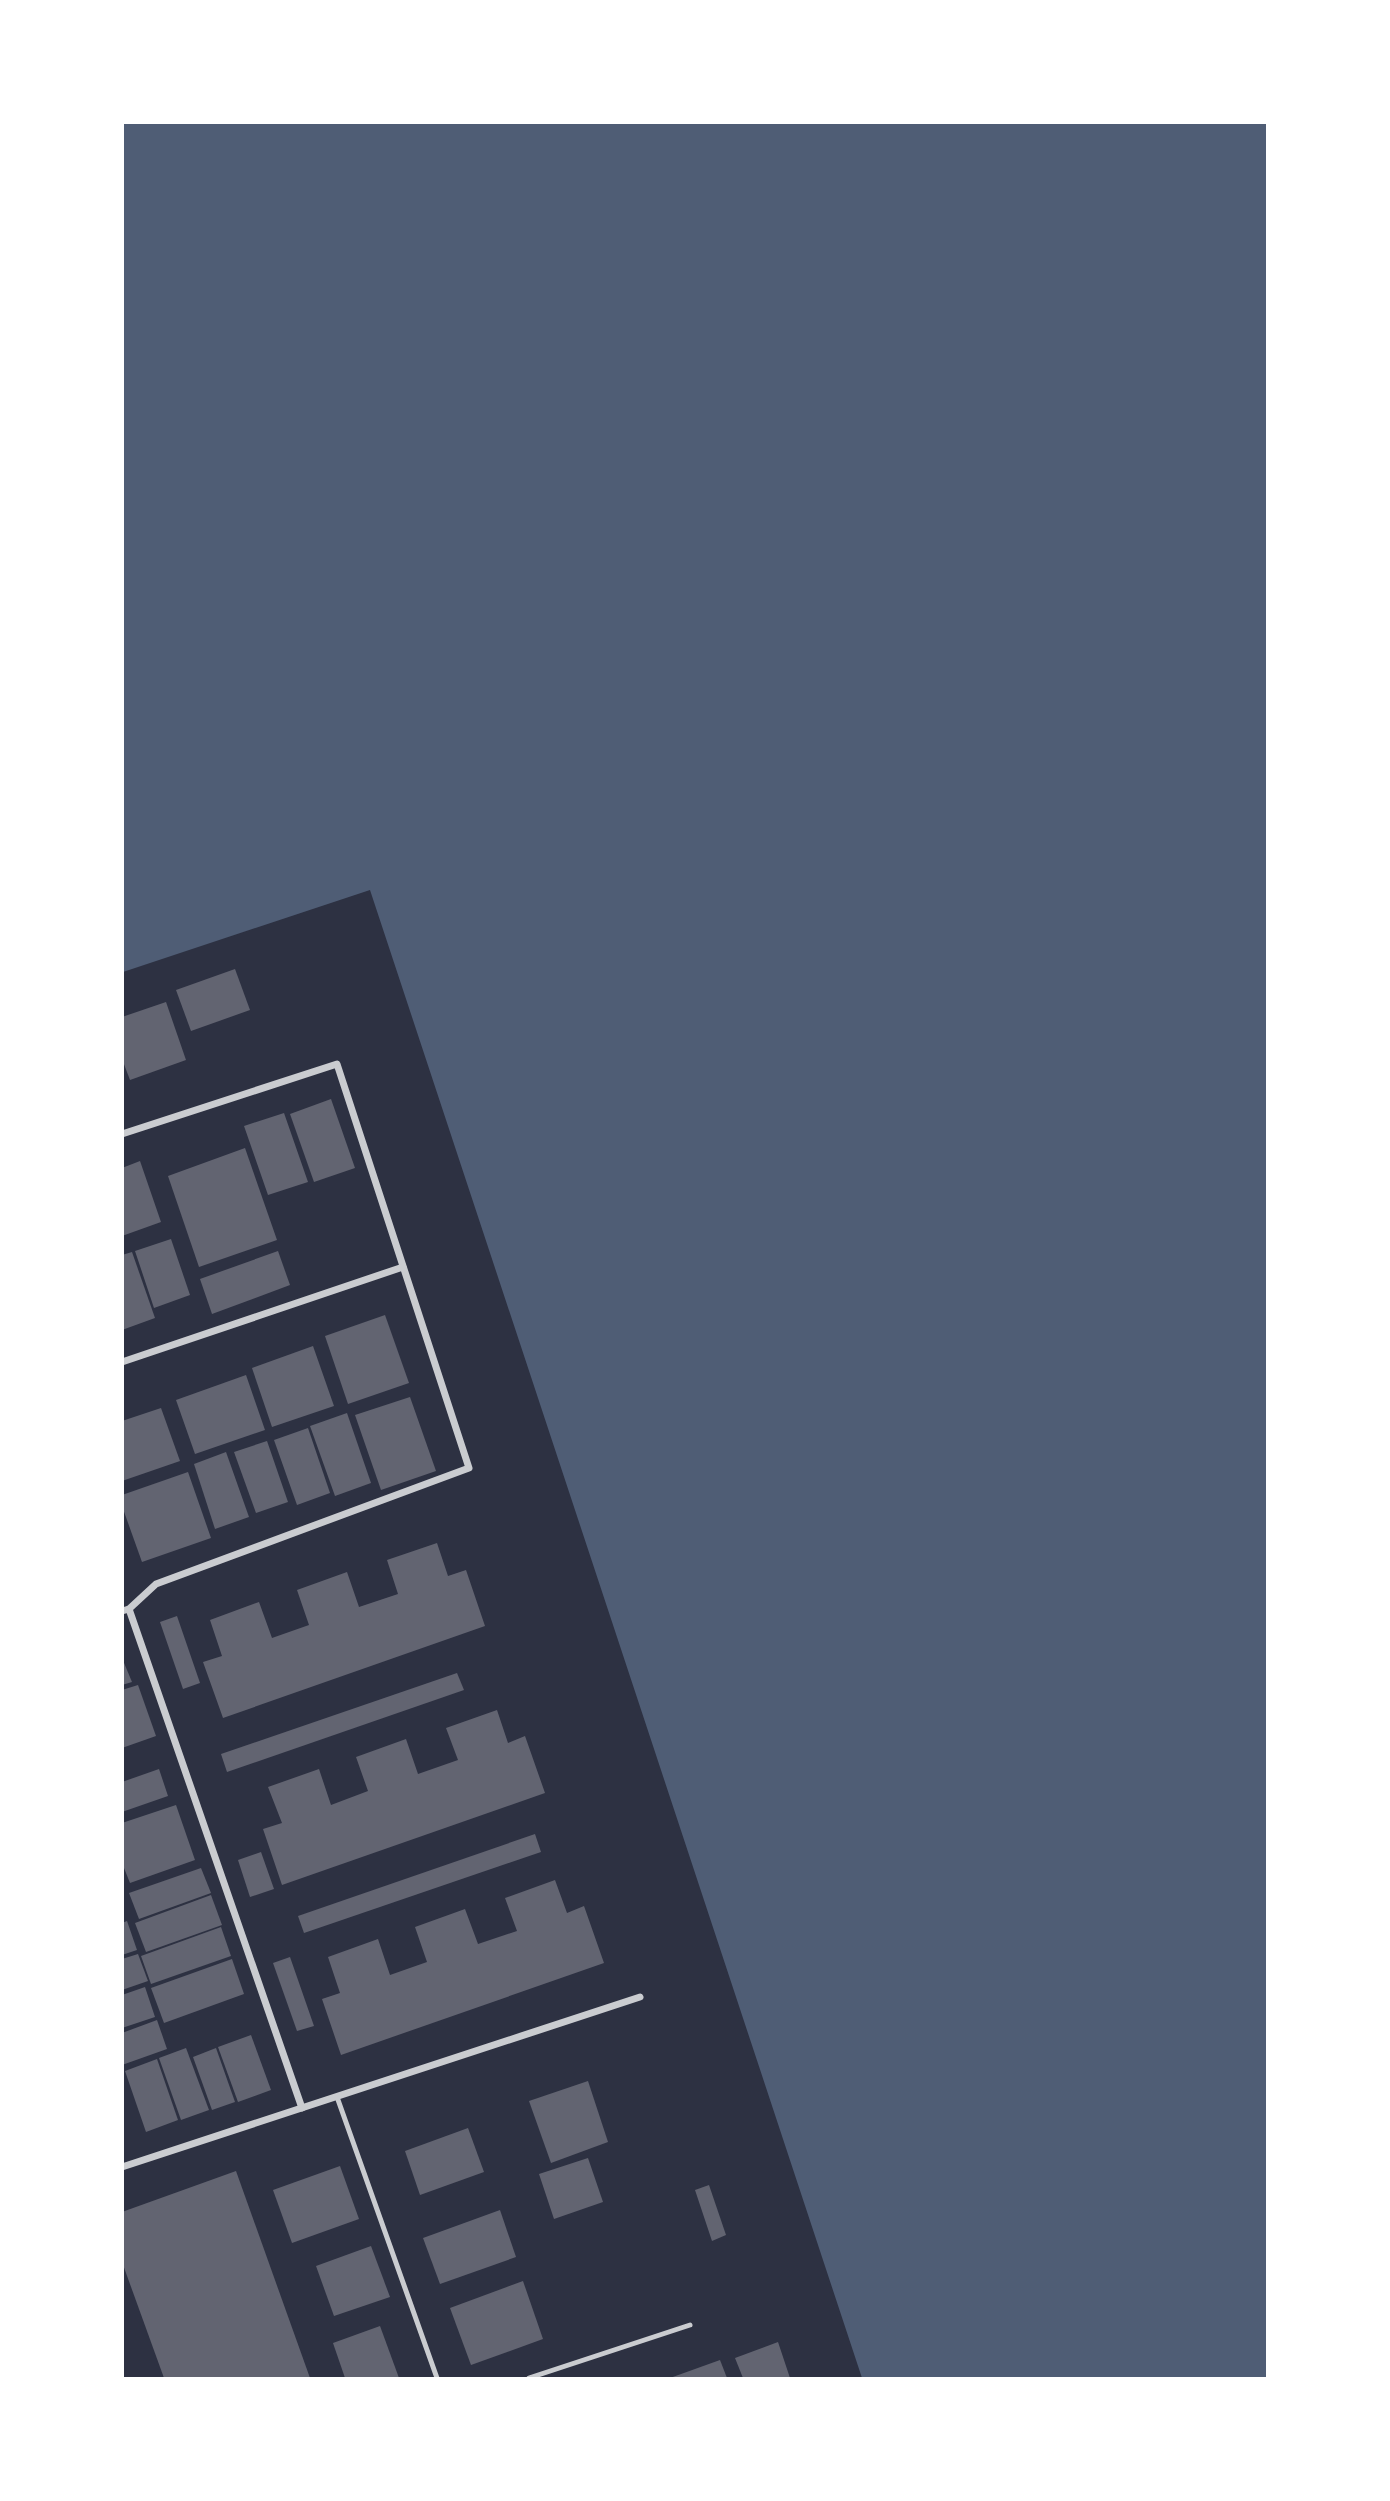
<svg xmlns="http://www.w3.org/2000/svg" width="1390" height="2501" font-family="Inter,sans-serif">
<rect width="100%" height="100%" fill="#2d3142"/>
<polygon fill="#4f5d75" points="123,122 1267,123 1267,2378 862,2378 370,890 123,972"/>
<g fill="#626471">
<polygon points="235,969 250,1010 191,1031 176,990"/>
<polygon points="166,1002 186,1060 130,1080 122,1059 122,1017"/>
<polygon points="331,1099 355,1168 314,1182 290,1114"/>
<polygon points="284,1113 308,1182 268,1195 244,1126"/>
<polygon points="245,1148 277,1240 199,1267 168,1176"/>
<polygon points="140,1161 161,1222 122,1236 122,1168"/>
<polygon points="171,1239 190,1295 154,1308 135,1251"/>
<polygon points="278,1251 290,1285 212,1314 200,1279"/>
<polygon points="132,1252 155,1318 122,1330 122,1255"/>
<polygon points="385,1315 409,1383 348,1404 325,1336"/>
<polygon points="313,1346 334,1406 272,1427 252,1368"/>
<polygon points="246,1375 265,1430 195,1454 176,1400"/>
<polygon points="410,1397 436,1471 381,1490 355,1415"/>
<polygon points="161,1408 180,1461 122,1481 122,1421"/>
<polygon points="347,1413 371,1483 335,1496 310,1426"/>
<polygon points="308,1428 330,1493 297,1505 274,1440"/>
<polygon points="267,1441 288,1502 256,1513 234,1452"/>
<polygon points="226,1452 249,1517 215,1529 194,1464"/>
<polygon points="188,1472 211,1538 142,1562 122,1506 122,1495"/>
<polygon points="437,1543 448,1576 466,1570 485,1626 223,1718 203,1662 222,1656 210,1620 259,1602 272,1638 309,1625 297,1590 347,1572 359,1607 398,1594 387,1560"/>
<polygon points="177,1616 200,1683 183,1689 160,1622"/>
<polygon points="122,1658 132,1682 122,1685"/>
<polygon points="457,1673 464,1690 227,1772 221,1754"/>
<polygon points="138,1685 156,1736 122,1748 122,1690"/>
<polygon points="497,1710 508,1743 525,1736 545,1793 282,1885 263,1829 282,1823 268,1787 319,1769 331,1805 368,1791 356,1757 406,1739 418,1774 458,1760 446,1728"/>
<polygon points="159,1769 168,1796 122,1812 122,1782"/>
<polygon points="176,1805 195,1860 130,1883 122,1863 122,1823"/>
<polygon points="535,1834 541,1852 304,1933 298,1916"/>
<polygon points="261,1852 274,1889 250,1897 238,1860"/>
<polygon points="201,1868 211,1893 139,1919 129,1893"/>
<polygon points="555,1880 567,1913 584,1906 604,1963 341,2055 322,1999 340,1993 328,1957 378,1939 390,1975 427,1962 415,1927 465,1909 478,1944 517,1931 505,1898"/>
<polygon points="211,1895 222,1925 146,1952 135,1923"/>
<polygon points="127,1921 137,1950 122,1955 122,1923"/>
<polygon points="221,1927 231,1956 151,1984 141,1956"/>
<polygon points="138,1954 148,1981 122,1990 122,1959"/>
<polygon points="290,1957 314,2026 297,2031 273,1963"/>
<polygon points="232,1959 244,1994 164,2023 151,1988"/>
<polygon points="145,1987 155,2017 122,2028 122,1995"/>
<polygon points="157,2020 167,2049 122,2065 122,2033"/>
<polygon points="251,2035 271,2090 238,2102 218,2047"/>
<polygon points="186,2048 209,2110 181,2120 159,2058"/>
<polygon points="216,2048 235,2102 212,2110 193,2057"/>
<polygon points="157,2059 178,2120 146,2132 125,2071"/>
<polygon points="588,2081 608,2142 551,2163 529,2101"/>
<polygon points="468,2128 484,2172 420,2195 405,2151"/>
<polygon points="588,2158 603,2202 554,2219 539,2174"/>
<polygon points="340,2166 359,2219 292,2243 273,2190"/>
<polygon points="236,2171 310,2378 164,2378 122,2262 122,2212"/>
<polygon points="709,2185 726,2235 712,2241 695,2190"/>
<polygon points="500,2210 516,2257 440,2284 423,2238"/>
<polygon points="371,2246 390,2297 334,2316 316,2266"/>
<polygon points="523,2281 543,2339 471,2365 450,2308"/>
<polygon points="380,2326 399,2378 345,2378 333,2343"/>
<polygon points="778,2342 790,2378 743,2378 735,2358"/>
<polygon points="720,2360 727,2378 670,2378"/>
</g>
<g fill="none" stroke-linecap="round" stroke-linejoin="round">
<g stroke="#caccd0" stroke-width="5">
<polyline points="337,2097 437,2378"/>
<polyline points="529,2378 690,2325"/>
</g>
<g stroke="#caccd0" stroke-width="7">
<polyline points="122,1134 337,1064 469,1468 156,1584 129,1609"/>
<polyline points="122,1362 403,1267"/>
<polyline points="122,1611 129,1609 302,2108"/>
<polyline points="122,2167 640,1997"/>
</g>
</g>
<rect width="1390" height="2501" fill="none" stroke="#ffffff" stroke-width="248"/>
</svg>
